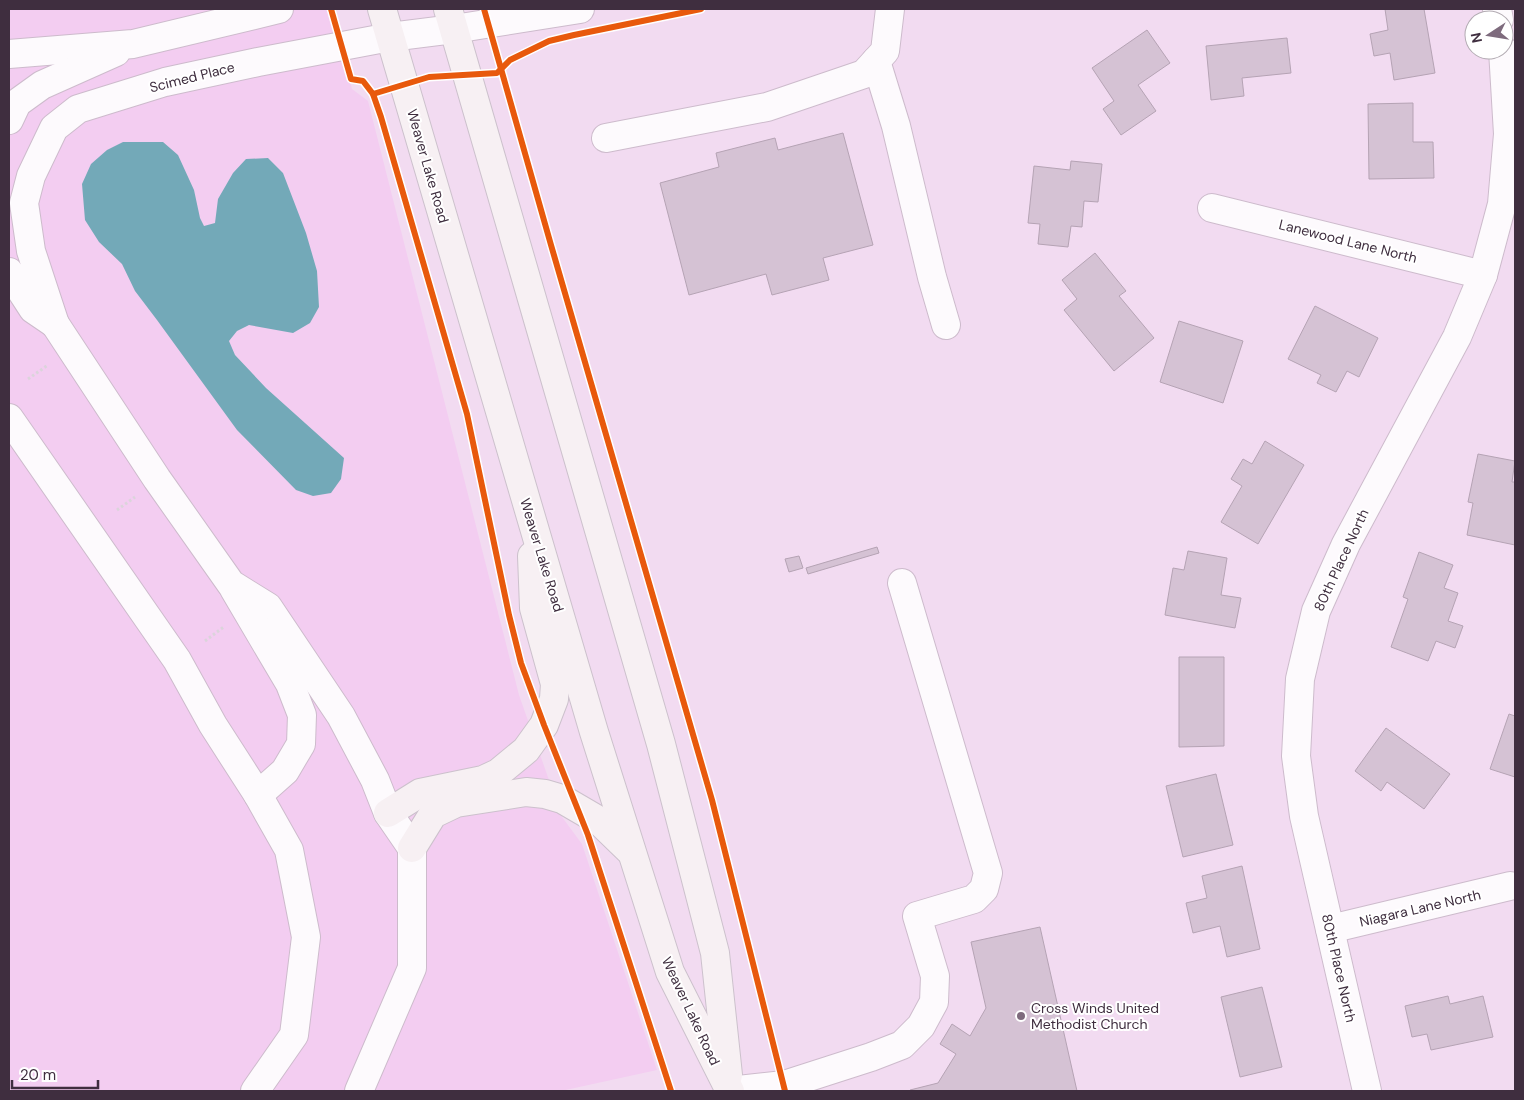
<svg xmlns="http://www.w3.org/2000/svg" width="1524" height="1100" font-family="'DM Sans',sans-serif">
<rect width="100%" height="100%" fill="#f2dbf1"/>
<polygon fill="#f3cdf1" points="9,9 331,9 352,89 368,101 519,695 562,817 582,844 657,1070 561,1091 9,1091"/>
<polygon fill="#73a9b8" points="123,142 163,142 178,155 194,190 200,218 204,226 215,223 218,199 233,173 246,159 268,158 283,173 306,233 317,271 319,307 310,323 293,333 249,325 237,331 229,341 235,355 266,388 344,458 341,479 331,493 313,496 296,490 237,430 157,320 135,291 122,264 99,242 85,220 82,184 91,164 107,150"/>
<g fill="#d5c2d4" stroke="#b5a3b4">
<polygon points="1385,9 1424,9 1435,73 1394,80 1390,53 1374,56 1370,34 1388,30"/>
<polygon points="1147,30 1170,63 1138,85 1156,111 1121,135 1103,109 1114,101 1092,68"/>
<polygon points="1287,38 1291,73 1242,78 1244,96 1211,100 1206,46"/>
<polygon points="1413,103 1413,142 1433,142 1434,178 1369,179 1368,104"/>
<polygon points="843,133 873,245 823,258 829,280 772,295 766,274 689,295 660,183 719,167 716,153 775,138 778,150"/>
<polygon points="1071,161 1102,164 1098,202 1084,201 1082,227 1071,226 1068,247 1038,244 1040,224 1028,223 1034,166 1070,170"/>
<polygon points="1095,253 1126,291 1119,296 1154,338 1114,371 1064,310 1077,299 1062,280"/>
<polygon points="1315,306 1378,338 1359,377 1347,371 1336,392 1317,383 1321,375 1288,359"/>
<polygon points="1179,321 1243,341 1223,403 1160,382"/>
<polygon points="1265,441 1304,465 1258,544 1221,522 1242,486 1231,479 1243,459 1252,464"/>
<polygon points="1478,454 1515,461 1512,482 1515,482 1515,545 1467,535 1473,503 1468,502"/>
<polygon points="877,547 879,553 808,574 806,568"/>
<polygon points="1188,551 1227,558 1221,595 1241,598 1235,628 1165,615 1173,568 1184,570"/>
<polygon points="1419,552 1453,565 1444,588 1458,593 1448,621 1463,626 1455,648 1436,641 1428,661 1391,647 1408,599 1403,597"/>
<polygon points="799,556 803,568 789,572 785,559"/>
<polygon points="1179,657 1224,657 1224,746 1179,747"/>
<polygon points="1509,714 1515,716 1515,777 1490,769"/>
<polygon points="1386,728 1450,774 1424,809 1387,782 1381,791 1355,771"/>
<polygon points="1216,774 1233,845 1183,857 1166,786"/>
<polygon points="1242,866 1260,949 1227,957 1220,926 1193,933 1186,903 1207,898 1202,876"/>
<polygon points="1040,927 1077,1091 910,1091 910,1090 938,1083 956,1054 940,1044 952,1024 970,1036 986,1008 971,942"/>
<polygon points="1262,987 1282,1067 1240,1077 1221,997"/>
<polygon points="1448,996 1450,1004 1483,996 1493,1037 1431,1050 1427,1034 1412,1037 1405,1006"/>
</g>
<g fill="none" stroke-linecap="round" stroke-linejoin="round">
<g stroke="#cdbbcc" stroke-width="30">
<g id="minor">
<polyline points="1497,9 1499,20"/>
<polyline points="9,54 133,44 279,9"/>
<polyline points="876,61 896,126 932,277 946,325"/>
<polyline points="9,120 17,103 42,85 116,52"/>
<polyline points="606,138 767,107 864,74 885,51 890,9"/>
<polyline points="1212,208 1483,275"/>
<polyline points="9,272 33,309 55,324 31,251 24,203 31,176 54,128 78,109 165,82 258,62 390,37 454,29 580,9"/>
<polyline points="55,324 157,479 231,584 268,607 341,716 375,780 388,813 412,848 412,968 359,1091"/>
<polyline points="9,418 177,660 213,725 258,795 289,850 306,937 294,1035 255,1091"/>
<polyline points="234,589 290,684 302,715 301,744 285,771 258,795"/>
<polyline points="1330,929 1510,886"/>
<polyline points="729,1091 784,1085 871,1057 902,1045 921,1026 934,1002 935,976 917,916 974,899 984,889 988,873 902,583"/>
<polyline points="1367,1091 1304,816 1296,756 1300,679 1316,611 1346,544 1457,337 1483,275 1502,204 1508,134 1503,50"/>
</g>
</g>
<g stroke="#ccc1cc" stroke-width="30">
<g id="major">
<polyline points="382,9 594,732 670,972 730,1091"/>
<polyline points="448,9 661,744 715,953 728,1075"/>
<polyline points="388,813 420,793 483,780 498,773 526,750 544,725 554,699 555,684 534,608 532,556"/>
<polyline points="412,848 433,814 456,803 526,792 545,794 562,799 598,820 629,850"/>
</g>
</g>
<g stroke="#dbd4db" stroke-width="3" stroke-dasharray="2.5 2.5" stroke-linecap="butt">
<polyline points="28,379 48,365"/>
<polyline points="117,510 135,497"/>
<polyline points="205,641 225,626"/>
</g>
<use href="#minor" stroke="#fdfafd" stroke-width="28"/>
<use href="#major" stroke="#f7f0f3" stroke-width="28"/>
<g stroke="#fff" stroke-width="9">
<g id="cycleway">
<polyline points="331,9 351,79 363,81 373,94 381,117 467,414 509,615 521,663 544,725 588,835 671,1091"/>
<polyline points="484,9 551,245 712,800 785,1091"/>
<polyline points="373,94 429,77 497,73 510,60 549,41 574,35 701,9"/>
</g>
</g>
<use href="#cycleway" stroke="#e8590c" stroke-width="6"/>
</g>
<circle fill="#7e6b7d" stroke="#fff" stroke-width="2" cx="1021" cy="1016" r="5"/>
<g text-anchor="middle" dominant-baseline="central" stroke-width="4" stroke-linejoin="round" paint-order="stroke">
<g font-size="14" fill="#3f2e3f" stroke="#fff">
<text transform="translate(192 77) rotate(-14)">Scimed Place</text>
<text transform="translate(428 166) rotate(74)">Weaver Lake Road</text>
<text transform="translate(1348 241) rotate(14)">Lanewood Lane North</text>
<text transform="translate(542 555) rotate(73)">Weaver Lake Road</text>
<text transform="translate(1341 560) rotate(-65)">80th Place North</text>
<text transform="translate(1420 908) rotate(-13)">Niagara Lane North</text>
<text transform="translate(1339 968) rotate(77)">80th Place North</text>
<text transform="translate(691 1011) rotate(65)">Weaver Lake Road</text>
</g>
<g font-size="14" fill="#3f2e3f" stroke="#fff" text-anchor="start">
<text x="1031" y="1008">Cross Winds United<tspan x="1031" dy="16">Methodist Church</tspan></text>
</g>
</g>
<rect width="1524" height="1100" fill="none" stroke="#3f2e3f" stroke-width="20"/>
<g transform="translate(1489 35) rotate(258)"><circle r="24" fill="#ffffff" stroke="#b2abb2"/>
<path d="M0-4L9 19L0 12L-9 19Z" fill="#7e6b7d"/>
<text y="-8" font-size="14" font-weight="bold" text-anchor="middle" fill="#3f2e3f">N</text>
</g>
<path d="M12 1080v8h86v-8" fill="none" stroke="#3f2e3f" stroke-width="2.5"/>
<text x="20" y="1080" font-size="15" fill="#3f2e3f" stroke="#ffffff" stroke-width="4" paint-order="stroke">20 m</text>
</svg>
